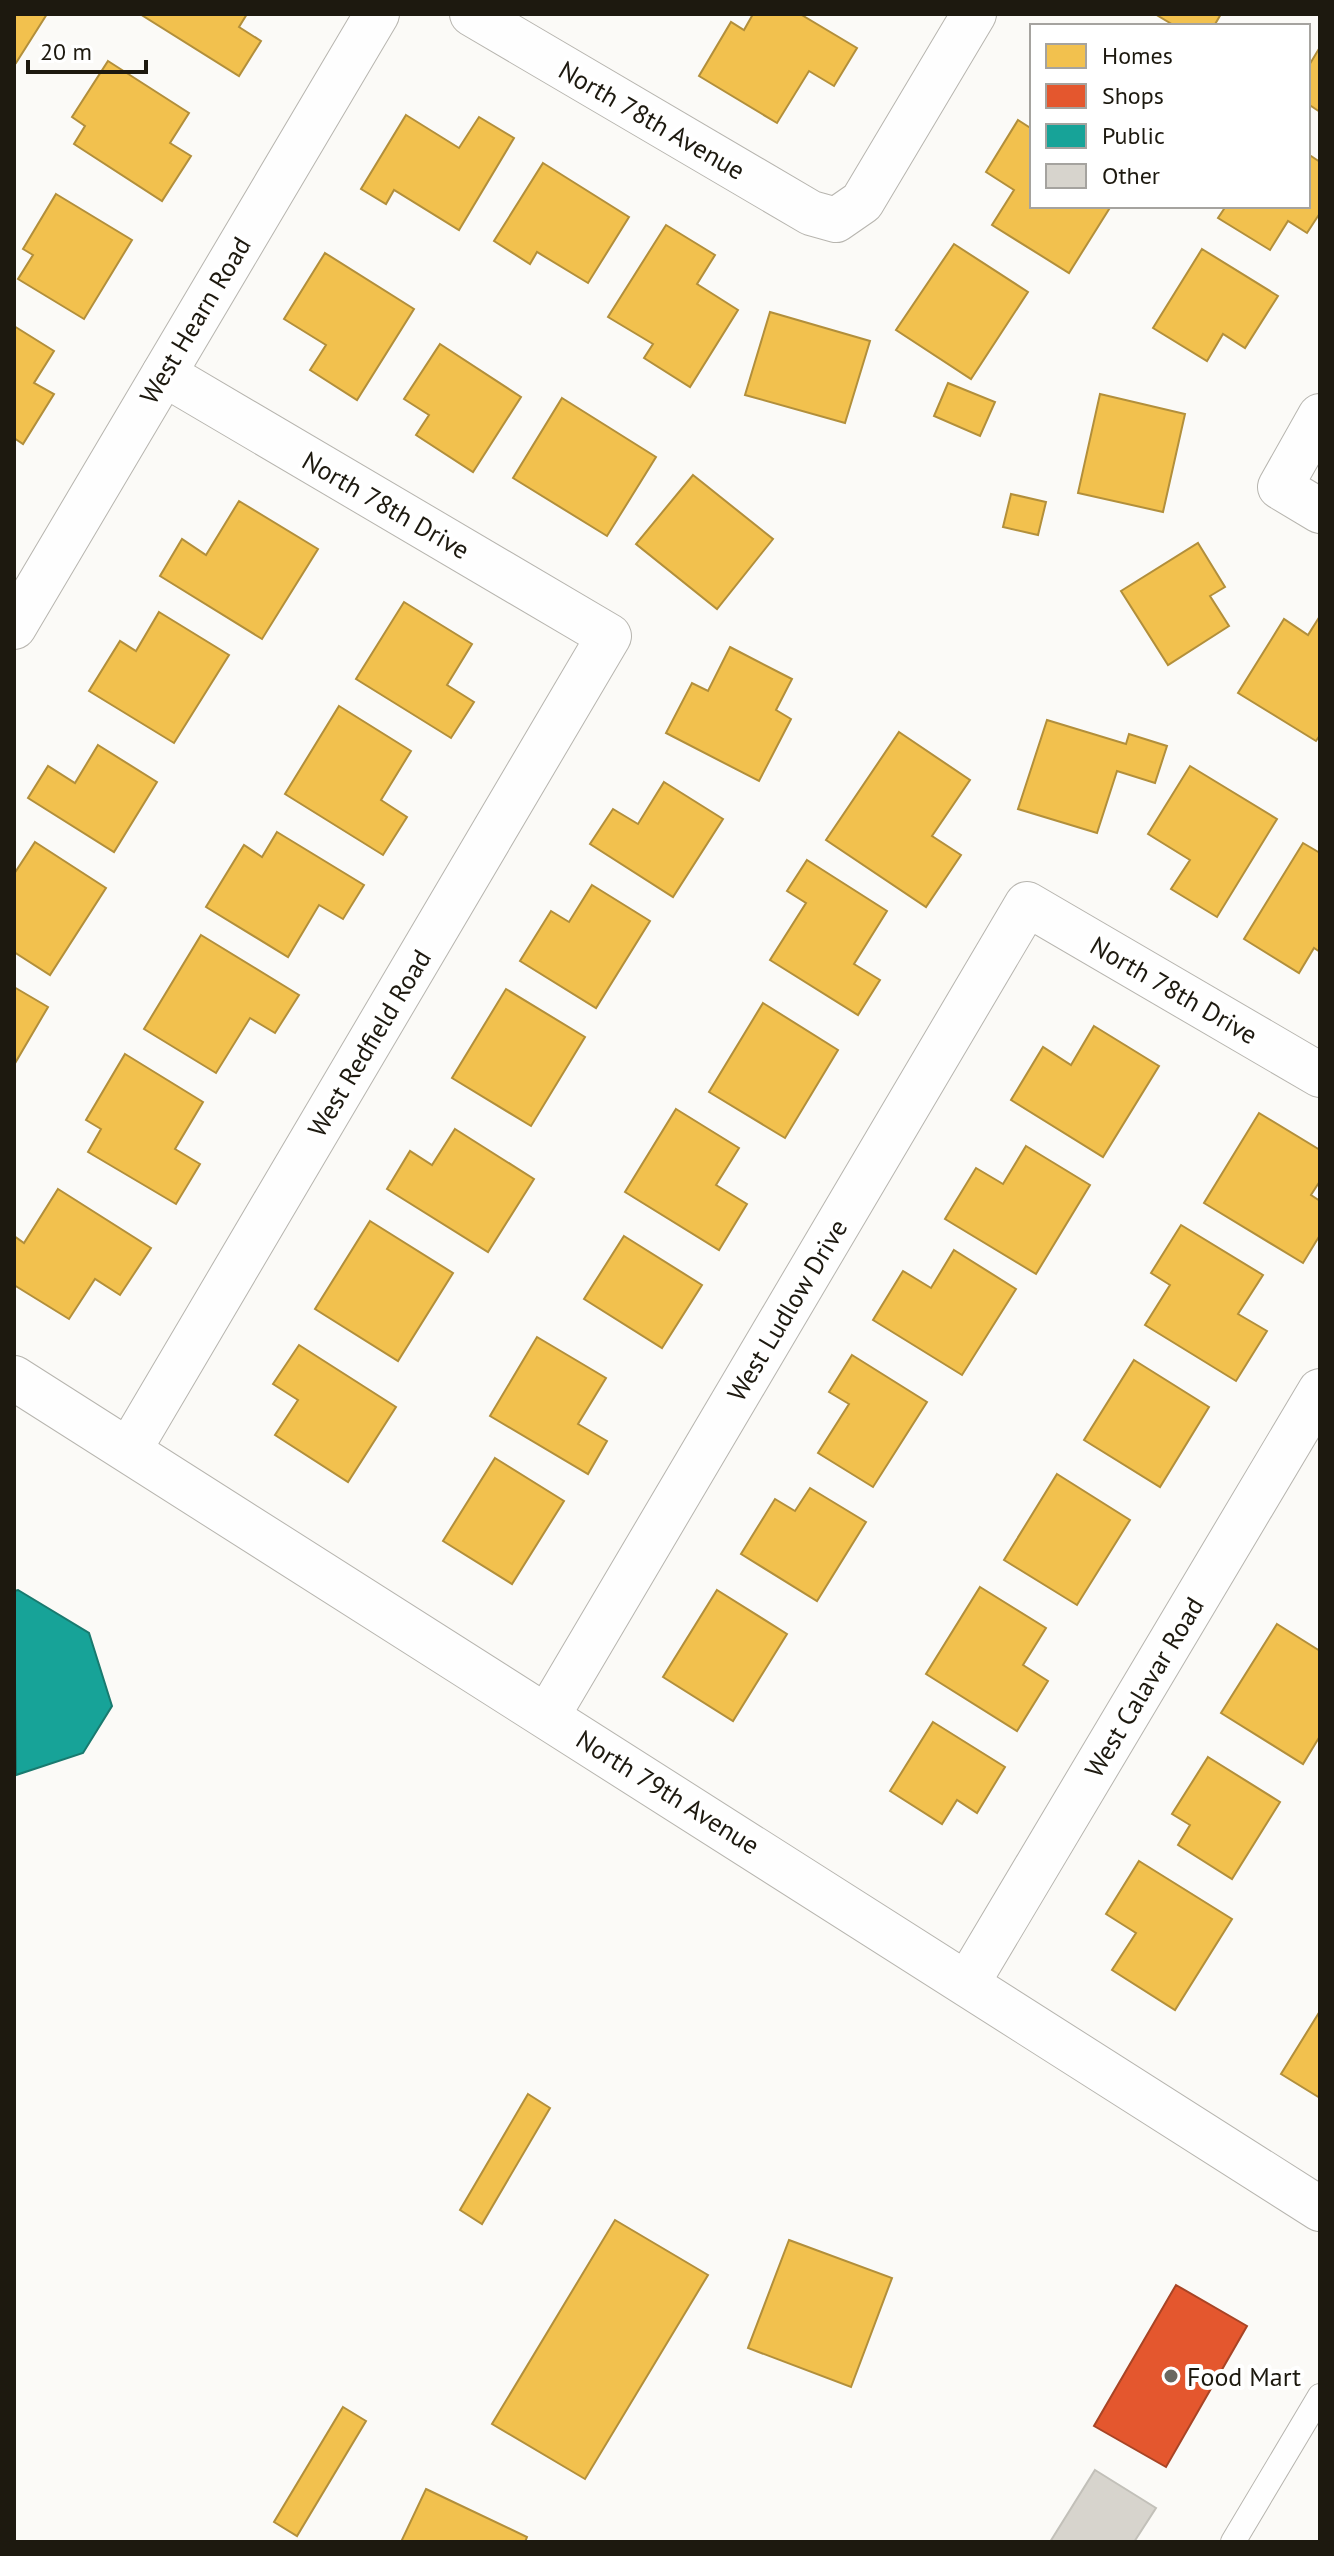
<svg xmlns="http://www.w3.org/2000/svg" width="1334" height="2556" font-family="'PT Sans',sans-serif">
<rect width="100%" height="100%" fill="#fbfaf7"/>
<g fill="#f2c14e" stroke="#b28f3b" stroke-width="2">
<polygon points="14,14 47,14 16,63 14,62"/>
<polygon points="140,14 247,14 239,27 261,41 239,76"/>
<polygon points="753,14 800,14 857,48 834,86 809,71 777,123 699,76 731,22 744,30"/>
<polygon points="1155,14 1221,14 1214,26 1175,26"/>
<polygon points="1320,47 1320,112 1308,104 1308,67"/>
<polygon points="108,61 189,113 170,143 191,156 162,201 74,144 85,126 72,117"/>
<polygon points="406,115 459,148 479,117 514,138 459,230 394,190 386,204 361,189"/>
<polygon points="1018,120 1032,129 1032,206 1111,206 1069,273 992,225 1014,190 986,172"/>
<polygon points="1308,154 1320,162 1320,213 1307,233 1288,221 1270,250 1218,218 1226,206 1308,206"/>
<polygon points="543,163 629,217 588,283 537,252 530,264 494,241"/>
<polygon points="56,194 132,240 84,319 18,279 33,255 23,249"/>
<polygon points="666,225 715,255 697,284 738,310 690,387 644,358 653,344 608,317"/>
<polygon points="954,244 1028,292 971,379 896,330"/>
<polygon points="1202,249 1278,296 1245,348 1223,334 1207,361 1153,328"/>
<polygon points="325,253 414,309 357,400 310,370 326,345 284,319"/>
<polygon points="770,312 870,341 845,423 745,395"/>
<polygon points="14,326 54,351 34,383 54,394 23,444 14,438"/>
<polygon points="440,344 521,397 473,472 416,435 429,415 404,399"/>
<polygon points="948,383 995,402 980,436 934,416"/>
<polygon points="1100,394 1185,414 1163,512 1078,493"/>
<polygon points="562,398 656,457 607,536 513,478"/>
<polygon points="693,475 773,539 717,609 636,544"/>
<polygon points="1011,494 1046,502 1038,535 1003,527"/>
<polygon points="239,501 318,549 262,639 160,576 182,539 206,555"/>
<polygon points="1198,543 1225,587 1210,596 1229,626 1168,665 1121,591"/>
<polygon points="404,602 472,644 447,685 474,702 451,738 356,679"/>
<polygon points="159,612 229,655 174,743 89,691 120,641 136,651"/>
<polygon points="1320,616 1320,735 1316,741 1238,693 1284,619 1308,635"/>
<polygon points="730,647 792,679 776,710 791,719 759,781 666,733 692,683 708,691"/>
<polygon points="339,706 411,751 381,800 407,817 383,855 285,794"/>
<polygon points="1047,720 1126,744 1129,734 1167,746 1155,783 1117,771 1097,833 1018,809"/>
<polygon points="899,732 970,780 932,836 961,855 926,907 826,840"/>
<polygon points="98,745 157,782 114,852 28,798 48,766 75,783"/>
<polygon points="1190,766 1277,819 1217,917 1171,889 1190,860 1148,834"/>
<polygon points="664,782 723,819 673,897 590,844 613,809 638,824"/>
<polygon points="277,832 364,885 343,919 319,905 288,957 206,907 244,845 262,857"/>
<polygon points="35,842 106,888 50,975 14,952 14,874"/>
<polygon points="1303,843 1320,853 1320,952 1314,948 1299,973 1244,939"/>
<polygon points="807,860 887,911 854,964 880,980 858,1015 770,960 806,903 787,891"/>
<polygon points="592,885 650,921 596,1008 520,961 551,911 569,922"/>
<polygon points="201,935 299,995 275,1033 250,1018 216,1073 144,1029"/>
<polygon points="14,987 48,1007 14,1065"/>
<polygon points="506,989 585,1037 531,1126 452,1078"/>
<polygon points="763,1003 838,1050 785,1138 709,1092"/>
<polygon points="1094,1026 1159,1066 1103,1157 1011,1100 1043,1047 1071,1065"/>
<polygon points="125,1054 203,1102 175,1149 200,1164 176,1204 88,1152 101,1129 86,1120"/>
<polygon points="676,1109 739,1148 716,1185 747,1204 719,1250 625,1192"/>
<polygon points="1259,1113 1320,1150 1320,1181 1311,1195 1320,1201 1320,1235 1303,1263 1204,1203"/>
<polygon points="455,1129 534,1179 488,1252 387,1189 410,1151 432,1165"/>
<polygon points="1026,1146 1090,1185 1036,1274 945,1219 976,1168 1003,1184"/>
<polygon points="58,1189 151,1248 120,1295 95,1279 69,1319 14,1285 14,1236 24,1243"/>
<polygon points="370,1221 453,1273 398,1361 315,1309"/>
<polygon points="1181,1225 1263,1275 1238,1314 1267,1331 1236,1381 1145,1325 1170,1285 1151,1273"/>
<polygon points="624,1236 702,1285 662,1348 584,1299"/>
<polygon points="954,1250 1016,1289 962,1375 873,1320 903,1271 931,1288"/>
<polygon points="537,1337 606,1378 578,1424 607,1441 588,1474 490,1416"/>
<polygon points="299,1345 396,1407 348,1482 275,1435 298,1400 273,1384"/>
<polygon points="852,1355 927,1402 873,1487 818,1453 849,1404 829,1392"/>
<polygon points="1134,1360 1209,1407 1160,1487 1084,1440"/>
<polygon points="495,1458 564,1501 512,1584 443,1541"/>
<polygon points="1057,1474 1130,1520 1077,1605 1004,1560"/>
<polygon points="810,1488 866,1522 817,1601 741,1554 775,1499 795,1511"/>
<polygon points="980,1587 1046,1628 1023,1665 1048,1681 1017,1731 926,1674"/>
<polygon points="717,1590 787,1634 733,1721 663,1677"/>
<polygon points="1277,1624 1320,1651 1320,1736 1303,1764 1221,1713"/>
<polygon points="933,1722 1005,1767 977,1813 957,1800 942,1824 890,1791"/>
<polygon points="1208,1757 1280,1802 1232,1879 1178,1845 1190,1825 1172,1814"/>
<polygon points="1139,1861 1232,1919 1175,2010 1112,1970 1136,1933 1106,1914"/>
<polygon points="1320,2011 1320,2098 1281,2074"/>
<polygon points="528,2094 550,2108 482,2224 460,2210"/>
<polygon points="615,2220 708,2275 585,2479 492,2424"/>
<polygon points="789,2240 892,2278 851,2387 748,2348"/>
<polygon points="343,2407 366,2421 297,2536 274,2522"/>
<polygon points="426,2489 527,2537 525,2542 401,2542"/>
</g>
<polygon fill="#e4572e" stroke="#a84425" stroke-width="2" points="1176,2285 1247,2326 1166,2467 1094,2426"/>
<polygon fill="#17a398" stroke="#197a6f" stroke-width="2" points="18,1590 89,1633 112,1706 83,1753 16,1775 14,1591"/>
<polygon fill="#d7d4cd" stroke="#c2c0b9" stroke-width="2" points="1095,2470 1156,2508 1134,2542 1050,2542"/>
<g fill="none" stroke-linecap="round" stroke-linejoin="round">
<g stroke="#b7b5af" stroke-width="26">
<polyline id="service" points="1233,2542 1320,2396"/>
</g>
<g stroke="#b7b5af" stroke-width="46">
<g id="minor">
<polyline points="472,14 811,213 836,220 862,202 974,14"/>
<polyline points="1320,416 1280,487 1320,511"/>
<polyline points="14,627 377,14"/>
<polyline points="129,1450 609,636 164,374"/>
<polyline points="548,1715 1027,904 1320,1075"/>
<polyline points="968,1982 1320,1391"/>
</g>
</g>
<g stroke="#b7b5af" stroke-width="46">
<polyline id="tertiary" points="14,1378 1320,2209"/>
</g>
<use href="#service" stroke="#fefefe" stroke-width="24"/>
<use href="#minor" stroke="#fefefe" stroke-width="44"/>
<use href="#tertiary" stroke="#fefefe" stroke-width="44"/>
</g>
<circle fill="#6b6860" stroke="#fff" stroke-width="3" cx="1171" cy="2376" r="8"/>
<g text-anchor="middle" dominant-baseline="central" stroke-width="8" stroke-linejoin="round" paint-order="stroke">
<g font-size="26" fill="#1d190f" stroke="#fff">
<text transform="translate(652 120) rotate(30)">North 78th Avenue</text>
<text transform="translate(195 320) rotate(-59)">West Hearn Road</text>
<text transform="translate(386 505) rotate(30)">North 78th Drive</text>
<text transform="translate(1174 990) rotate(30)">North 78th Drive</text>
<text transform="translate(369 1043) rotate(-59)">West Redfield Road</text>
<text transform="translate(787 1310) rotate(-59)">West Ludlow Drive</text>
<text transform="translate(1144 1687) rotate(-59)">West Calavar Road</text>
<text transform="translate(668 1792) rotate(32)">North 79th Avenue</text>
</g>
<g font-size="26" fill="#1d190f" stroke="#fff" text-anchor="start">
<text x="1187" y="2376">Food Mart</text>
</g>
</g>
<rect width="1334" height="2556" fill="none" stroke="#1d190f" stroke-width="32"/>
<rect x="1030" y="24" width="280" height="184" fill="#ffffff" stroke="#a5a39f" stroke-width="2"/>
<rect x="1046" y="44" width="40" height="24" fill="#f2c14e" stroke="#a5a39f" stroke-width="2"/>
<text x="1102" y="64" font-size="24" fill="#1d190f">Homes</text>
<rect x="1046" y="84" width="40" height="24" fill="#e4572e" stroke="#a5a39f" stroke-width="2"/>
<text x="1102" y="104" font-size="24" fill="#1d190f">Shops</text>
<rect x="1046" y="124" width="40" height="24" fill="#17a398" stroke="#a5a39f" stroke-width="2"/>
<text x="1102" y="144" font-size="24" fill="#1d190f">Public</text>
<rect x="1046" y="164" width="40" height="24" fill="#d7d4cd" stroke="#a5a39f" stroke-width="2"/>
<text x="1102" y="184" font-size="24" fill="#1d190f">Other</text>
<path d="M28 60v12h118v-12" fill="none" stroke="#1d190f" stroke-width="4"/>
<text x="40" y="60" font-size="24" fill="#1d190f" stroke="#ffffff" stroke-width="6" paint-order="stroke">20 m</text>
</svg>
